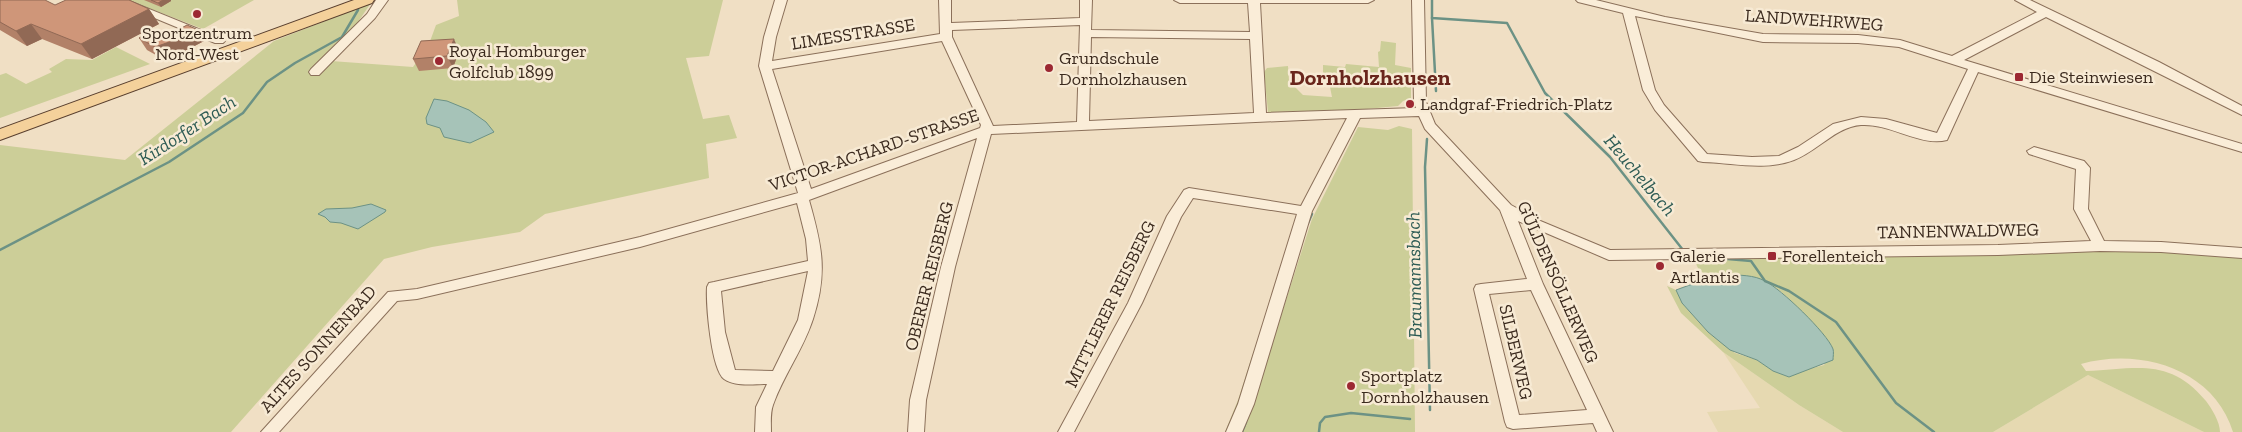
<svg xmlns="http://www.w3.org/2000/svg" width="2242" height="432" font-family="'Zilla Slab',serif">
<rect width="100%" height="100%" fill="#f0dfc4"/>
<g fill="#e6d9b1">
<polygon points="1723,352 1799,405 1843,432 1718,432 1707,412 1760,408"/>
<polygon points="2088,375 2204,432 1993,432"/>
</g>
<g fill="#ccce98">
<polygon points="128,0 254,0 203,29"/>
<polygon points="457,0 723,0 709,56 686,58 703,119 729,115 737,138 706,144 709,178 545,214 520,232 432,247 384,259 231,432 0,432 0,145 125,160 274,41 371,3 331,61 413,67 429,44 436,25 459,16"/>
<polygon points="1381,41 1396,43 1395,65 1411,68 1411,98 1403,101 1398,106 1356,110 1268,112 1264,72 1267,68 1288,66 1289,81 1303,95 1332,97 1329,82 1323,81 1323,65 1345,67 1346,64 1379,67 1378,52 1380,51"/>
<polygon points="116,47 150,64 0,118 0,75 6,73 26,84 52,72 49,69 66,59 92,60"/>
<polygon points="1399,126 1412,129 1415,432 1225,432 1238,400 1254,350 1271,347 1312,219 1358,127 1388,130"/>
<path d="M2111,249l131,8v175h-9c-19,-63 -93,-85 -152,-68l5,7c51,-2 83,-14 120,30 6,8 14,21 14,31h-16l-116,-57 -95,57h-150l-44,-27 -76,-53 -42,-39 -14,-27 9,4 6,13 26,29 27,21 22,7 16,11 16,6 16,-7 19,-5 9,-16c-14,-19 -47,-58 -68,-68 -14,-6 -39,-6 -54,-3l-12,-8 -7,-14z"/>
</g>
<g fill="#a6c3b8" stroke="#6c9285">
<polygon points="434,99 447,101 469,110 486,122 494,132 470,143 444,137 440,128 427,124 426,118"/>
<polygon points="371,204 386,210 385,212 358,229 341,223 330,222 325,217 318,214 326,209 352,208"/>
<path d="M1727,275c13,0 27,0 38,6 16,8 62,52 68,68 1,3 0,8 0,11l-44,17 -16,-6 -16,-11 -27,-10 -22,-18 -26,-29 -6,-13c16,-6 34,-12 51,-15z"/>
</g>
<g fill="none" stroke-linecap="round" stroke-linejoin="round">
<g stroke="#6c9285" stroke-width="2.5">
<polyline points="1432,0 1432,18 1507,23 1545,93 1610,157 1683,250"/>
<polyline points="1432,18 1436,91"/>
<polyline points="1427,139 1425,167 1430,410"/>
<polyline points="1308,223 1312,214"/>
<polyline points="0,250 169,162 243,113 267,82 295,63 342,37 358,10 358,0"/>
<polyline points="1716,258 1751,261 1765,281 1789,291 1836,322 1896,403 1934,432"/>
<polyline points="1242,432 1246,422"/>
<polyline points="1319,432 1320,423 1325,417 1351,413 1410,419"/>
</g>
<g stroke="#8b705a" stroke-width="2">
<g id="minor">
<polygon points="111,0 127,0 223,39 225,41 223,43 215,43"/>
<polygon points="376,0 388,0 375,18 319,75 311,75 309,72 311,69 367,14"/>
<path d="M775,0h12l-11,37 -4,24 168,-27 -1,-34h12v23l129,-5v-18h12l-1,30 159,2 -2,-29h-68l-6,-3h200l-6,3h-108l6,110 150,-5 -2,-6 -2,-102h12l2,102 9,22 76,81 27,15 72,30 388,-5 93,-4 -17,-32 2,-40 -47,-15 -2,-3 7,-4 50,14 6,7 -2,41 16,32 57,1 81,6v10l-81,-6 -61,-1 -102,4 -389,5 -91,-39 25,63 70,148h-16l-4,-9 -80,6 -6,-2 -2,-5 -31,-133 2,-4 5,-1 46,-5 -27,-69 -75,-81 -6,-13 -59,2 -48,93 -58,193 -12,28h-16l12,-28 59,-190 -104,-16 -12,19 -39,86 -68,129h-16l70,-129 39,-87 17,-26 5,-2 112,18 46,-88 -356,16 -36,133 -29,133 -2,32h-16l2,-32 31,-133 36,-129 -168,62c13,46 19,72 4,119 -10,31 -30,57 -40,86 -3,8 -2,19 -2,27h-16l1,-25 11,-23c-12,0 -32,3 -43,-5 -13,-10 -18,-75 -17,-92l2,-4 5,-1 94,-21 -2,-22 -9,-36 -157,44 -223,52 -20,2 -118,131h-18l127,-140 29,-3 223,-52 158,-44 -39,-127 5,-29zM1080,25l-3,97 -84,4 -41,-89v-7zM1091,37l159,2 4,74 -165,8zM942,41l39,84 -1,3 -169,61 -39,-120zM808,271l-10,49 -25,51 -38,-1 -10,-38 -4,-41zM1531,290l56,120 -68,5 -30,-121z"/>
<path d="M1576,0h20l69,17 98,17 95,1 42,5 52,16 85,-44 -22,-12h15l129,62 83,44v9l-196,-98 -82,43 278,84v8l-264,-80 -31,68c-26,7 -57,-17 -86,-15 -26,2 -43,26 -67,35 -29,11 -61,3 -91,2l-5,-1 -43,-51 -12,-20 -20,-77 -45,-11zM1635,16l128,26 95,1 41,4 69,22 -31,64 -51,-14 -25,-2 -28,7 -35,23 -19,9 -27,1 -45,-3 -43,-49 -9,-15z"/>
</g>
</g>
<g stroke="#593f2e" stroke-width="2">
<polygon id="major" points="354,0 374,0 372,3 0,140 0,129"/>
</g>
<use href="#minor" fill="#faedd8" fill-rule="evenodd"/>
<use href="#major" fill="#f4d19b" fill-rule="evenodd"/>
</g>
<g fill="#b28168">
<polygon points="0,0 55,5 149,9 159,24 92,59 42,39 27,46 0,30"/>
<polygon points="144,0 171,0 171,1 161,7"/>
<polygon points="196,29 204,41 185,51 163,59 147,50 139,38 167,36"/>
<polygon points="459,51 453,68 419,71 413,59"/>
</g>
<g fill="#916955">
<polygon points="163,0 171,0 171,1 161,7 158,3"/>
<polygon points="149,9 159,24 92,59 81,44"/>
<polygon points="31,24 42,39 27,46 16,31"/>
<polygon points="196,29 204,41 185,51 163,59 155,47"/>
<polygon points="454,39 459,51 453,68 447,56"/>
</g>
<g fill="#cf9679" stroke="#916955">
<polygon points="0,0 45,0 55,5 66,0 129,0 149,9 81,44 31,24 16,31 0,22"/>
<polygon points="151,0 163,0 158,3"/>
<polygon points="187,25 196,29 178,39 155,47 139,38 154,30 167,36"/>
<polygon points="454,39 447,56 413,59 421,41"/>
</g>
<g fill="#9c2832" stroke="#f7ead4" stroke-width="2">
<circle cx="197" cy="14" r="5"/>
<circle cx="439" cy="61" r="5"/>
<circle cx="1049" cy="68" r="5"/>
<rect x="2014" y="72" width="10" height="10" rx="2.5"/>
<circle cx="1410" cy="104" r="5"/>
<rect x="1767" y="251" width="10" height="10" rx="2.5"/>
<circle cx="1660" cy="266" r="5"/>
<circle cx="1351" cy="386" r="5"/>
</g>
<g text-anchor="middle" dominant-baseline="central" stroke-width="5" stroke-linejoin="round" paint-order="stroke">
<g font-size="18" fill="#3b2a1e" stroke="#f7ead4">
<text transform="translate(1814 20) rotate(4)">LANDWEHRWEG</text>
<text transform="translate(853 34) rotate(-9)">LIMESSTRASSE</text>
<text transform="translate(874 150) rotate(-19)">VICTOR-ACHARD-STRASSE</text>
<text transform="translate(1958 231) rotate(-1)">TANNENWALDWEG</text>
<text transform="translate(929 276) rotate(-76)">OBERER REISBERG</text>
<text transform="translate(1558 282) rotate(66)">GÜLDENSÖLLERWEG</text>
<text transform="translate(1110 304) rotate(-64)">MITTLERER REISBERG</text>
<text transform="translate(318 349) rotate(-48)">ALTES SONNENBAD</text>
<text transform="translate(1516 352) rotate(77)">SILBERWEG</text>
</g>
<g font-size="18" fill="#3b2a1e" stroke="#f7ead4" text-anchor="start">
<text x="197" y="33" text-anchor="middle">Sportzentrum<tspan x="197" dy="21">Nord-West</tspan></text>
<text x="449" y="51">Royal Homburger<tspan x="449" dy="21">Golfclub 1899</tspan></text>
<text x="1059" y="58">Grundschule<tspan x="1059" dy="21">Dornholzhausen</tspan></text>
<text x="2029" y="77">Die Steinwiesen</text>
<text x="1420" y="104">Landgraf-Friedrich-Platz</text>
<text x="1670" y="256">Galerie<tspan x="1670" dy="21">Artlantis</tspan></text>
<text x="1782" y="256">Forellenteich</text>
<text x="1361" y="376">Sportplatz<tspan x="1361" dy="21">Dornholzhausen</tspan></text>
</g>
<g font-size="19" font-style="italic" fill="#2d5b54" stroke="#f7ead4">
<text transform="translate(187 130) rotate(-33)">Kirdorfer Bach</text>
<text transform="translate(1640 175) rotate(50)">Heuchelbach</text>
<text transform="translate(1414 275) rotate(-91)">Braumannsbach</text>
</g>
<g font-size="22" font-weight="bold" fill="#69261c" stroke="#f7ead4">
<text x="1370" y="77">Dornholzhausen</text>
</g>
</g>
</svg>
